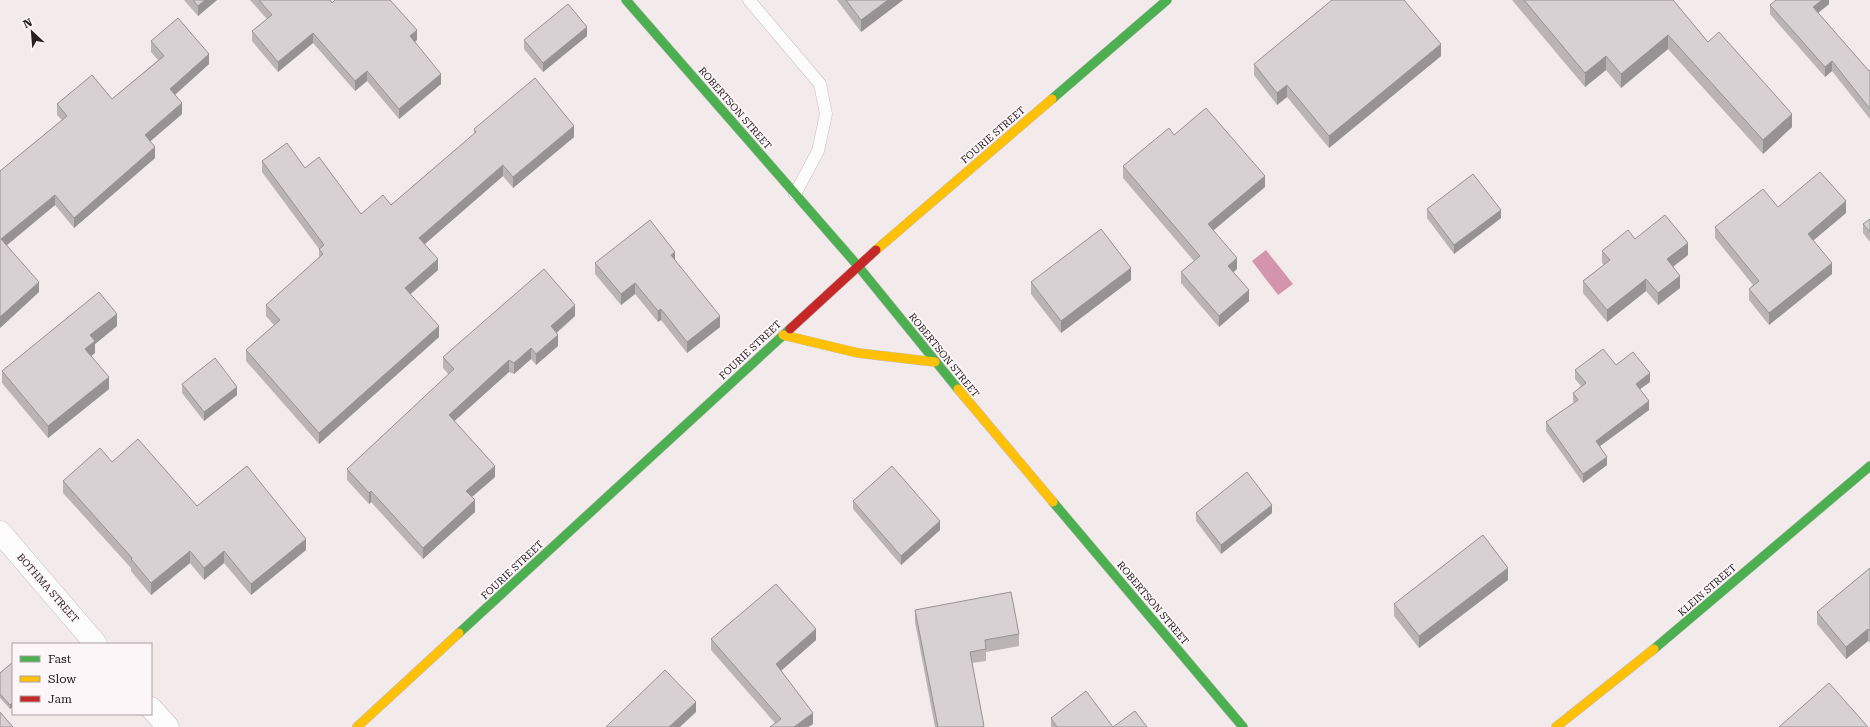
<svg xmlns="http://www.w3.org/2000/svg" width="1870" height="727" font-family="'Roboto Serif',serif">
<rect width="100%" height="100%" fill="#f3eaec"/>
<polygon fill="#d494ab" points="1266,250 1293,284 1278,295 1252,261"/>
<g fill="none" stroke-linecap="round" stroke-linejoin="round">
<g stroke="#c5bdbf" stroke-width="13">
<polyline id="lane" points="749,0 820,84 826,114 818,151 795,194"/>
</g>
<g stroke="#c5bdbf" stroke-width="23">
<g id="street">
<polyline points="0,532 96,644"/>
<polyline points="151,708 168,727"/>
</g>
</g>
<g stroke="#c5bdbf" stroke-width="10">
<g id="fast">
<polyline points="626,0 858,266 958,389"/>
<polyline points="1052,99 1167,0"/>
<polyline points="1053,502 1243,727"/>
<polyline points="459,633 790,329"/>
<polyline points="1654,649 1870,466"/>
</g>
</g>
<g stroke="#c5bdbf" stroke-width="10">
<g id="slow">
<polyline points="876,250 1052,99"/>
<polyline points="783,335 858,353 935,362"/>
<polyline points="958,389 1053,502"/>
<polyline points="357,727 459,633"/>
<polyline points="1556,727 1654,649"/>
</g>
</g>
<g stroke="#c5bdbf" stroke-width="10">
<polyline id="jam" points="790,329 876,250"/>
</g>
<use href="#lane" stroke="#fdfcfc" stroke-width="12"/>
<use href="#street" stroke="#fdfcfc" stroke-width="22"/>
<use href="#fast" stroke="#4caf50" stroke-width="9"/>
<use href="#slow" stroke="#ffc107" stroke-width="9"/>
<use href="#jam" stroke="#c62828" stroke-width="9"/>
</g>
<g fill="#bab4b5">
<polygon points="184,0 217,0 198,16"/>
<polygon points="250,0 330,0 332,3 417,40 415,42 441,84 399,119 367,81 355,91 313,43 278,72 252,41 252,31 267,19"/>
<polygon points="837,0 903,0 861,32"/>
<polygon points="1512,0 1673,0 1708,42 1792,127 1763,154 1668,49 1621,88 1606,70 1585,87"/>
<polygon points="1829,0 1829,4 1818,13 1869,71 1870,70 1870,119 1832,71 1825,77 1770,14 1770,5"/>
<polygon points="587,36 543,72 524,49 524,40"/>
<polygon points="151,41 209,64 175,95 182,114 150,141 155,158 74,228 55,205 7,245 39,292 0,328 0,171 62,120 57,115 57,104 112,99 158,60 151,52"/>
<polygon points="1441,56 1329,148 1287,97 1277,105 1254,75 1254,64"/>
<polygon points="474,129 574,137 513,188 503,176 425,244 438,270 410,294 439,337 319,444 246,361 246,350 274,325 266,316 266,305 319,258 319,249 262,172 262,161 305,168 361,214 391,205 474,134"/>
<polygon points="1174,135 1265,187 1213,230 1237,269 1233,272 1249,301 1219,327 1181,283 1181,272 1194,261 1123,178 1123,166"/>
<polygon points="1778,207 1846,213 1813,240 1832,274 1769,325 1749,300 1749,289 1753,285 1715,238 1715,227"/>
<polygon points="1427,209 1501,218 1454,254 1427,218"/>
<polygon points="1870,219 1870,242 1863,233 1863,224"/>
<polygon points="1635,239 1688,255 1673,267 1680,288 1658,305 1646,291 1607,322 1583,293 1583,281 1604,265 1602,263 1602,251"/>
<polygon points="675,260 720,327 687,353 661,320 658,322 635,294 621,305 595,274 595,263"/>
<polygon points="1131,280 1061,333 1031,294 1031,282"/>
<polygon points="575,316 557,333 558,346 536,365 531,359 514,374 509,372 454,421 495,477 472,497 475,512 423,559 371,502 369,504 347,480 347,469 449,375 443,368 443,357"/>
<polygon points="117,326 95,344 95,353 91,356 109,389 48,438 2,383 2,371"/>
<polygon points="1616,365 1650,382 1640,389 1649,410 1600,446 1607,465 1583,483 1546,431 1546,422 1574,403 1573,401 1573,393 1581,386 1575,379 1575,370"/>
<polygon points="182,384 237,395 204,421 182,393"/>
<polygon points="112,462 197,506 306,550 251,595 224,563 204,580 190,563 151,595 131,571 131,568 63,493 63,481"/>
<polygon points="853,501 940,530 901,565 853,509"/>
<polygon points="1196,513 1272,513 1221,554 1196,521"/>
<polygon points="1870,568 1870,643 1868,641 1846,659 1817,624 1817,612"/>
<polygon points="1508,580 1419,648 1394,616 1394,604"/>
<polygon points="915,610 1019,634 1019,646 986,652 986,661 972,663 984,727 935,727 915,622"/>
<polygon points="711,639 816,640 781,671 813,724 808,727 770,727 775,723 711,650"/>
<polygon points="13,662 10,709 0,698 0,673"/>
<polygon points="1051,718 1113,727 1147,727 1051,727"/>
</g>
<g fill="#979294">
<polygon points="205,0 217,0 198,16 198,6"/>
<polygon points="888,0 903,0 861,32 861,20"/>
<polygon points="1822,0 1829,0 1829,4 1813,17 1813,7"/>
<polygon points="587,27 587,36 543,72 543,63"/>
<polygon points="417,30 417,40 410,46 410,36"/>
<polygon points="313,33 313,43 278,72 278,62"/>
<polygon points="1668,35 1668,49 1621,88 1621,74"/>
<polygon points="1441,44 1441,56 1329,148 1329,136"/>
<polygon points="209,54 209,64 170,99 170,89"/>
<polygon points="1606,56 1606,70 1585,87 1585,73"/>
<polygon points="1832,61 1832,71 1825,77 1825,67"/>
<polygon points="367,71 367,81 355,91 355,81"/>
<polygon points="441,74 441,84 399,119 399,109"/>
<polygon points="1287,85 1287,97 1277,105 1277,93"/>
<polygon points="182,103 182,114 145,146 145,135"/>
<polygon points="1792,114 1792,127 1763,154 1763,140"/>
<polygon points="574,126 574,137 513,188 513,177"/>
<polygon points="155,147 155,158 74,228 74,218"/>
<polygon points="503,165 503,176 419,249 419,238"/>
<polygon points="1265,176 1265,187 1208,235 1208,224"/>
<polygon points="55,195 55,205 1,250 1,239"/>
<polygon points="1846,201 1846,213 1808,245 1808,234"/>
<polygon points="1501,210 1501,218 1454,254 1454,245"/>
<polygon points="1688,243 1688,255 1667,271 1667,259"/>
<polygon points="675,252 675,263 671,255"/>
<polygon points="1237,258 1237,269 1228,277 1228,266"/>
<polygon points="438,259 438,270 405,299 405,288"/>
<polygon points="1832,263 1832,274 1769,325 1769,313"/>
<polygon points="1131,268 1131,280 1061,333 1061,321"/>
<polygon points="1680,276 1680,288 1658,305 1658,293"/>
<polygon points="1646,279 1646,291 1607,322 1607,310"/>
<polygon points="39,282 39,292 0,328 0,317"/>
<polygon points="635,283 635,294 621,305 621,294"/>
<polygon points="1249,290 1249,301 1219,327 1219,316"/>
<polygon points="575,305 575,316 551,337 551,326"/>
<polygon points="661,309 661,320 658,322 658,311"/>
<polygon points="117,314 117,326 95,344 95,353 85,361 85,349 90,335"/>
<polygon points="720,316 720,327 687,353 687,342"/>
<polygon points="439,326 439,337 319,444 319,433"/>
<polygon points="558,335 558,346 536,365 536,354"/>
<polygon points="531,348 531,359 514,374 514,363"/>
<polygon points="509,360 509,372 449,426 449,415"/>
<polygon points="1650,373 1650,382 1636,392 1636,384"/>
<polygon points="109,377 109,389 48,438 48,426"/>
<polygon points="237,387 237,395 204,421 204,412"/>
<polygon points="1649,401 1649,410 1596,449 1596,441"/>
<polygon points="1607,457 1607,465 1583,483 1583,474"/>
<polygon points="495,466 495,477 466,502 466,491"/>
<polygon points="371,491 371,502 369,504 369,493"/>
<polygon points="475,500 475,512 423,559 423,548"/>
<polygon points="1272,505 1272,513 1221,554 1221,545"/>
<polygon points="940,521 940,530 901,565 901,556"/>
<polygon points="306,539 306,550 251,595 251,584"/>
<polygon points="190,551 190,563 151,595 151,583"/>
<polygon points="224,551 224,563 204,580 204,568"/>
<polygon points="1508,568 1508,580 1419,648 1419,636"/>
<polygon points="816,629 816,640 776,675 776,664"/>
<polygon points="1868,629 1868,641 1846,659 1846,647"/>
<polygon points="13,702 13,707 10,709 10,705"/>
<polygon points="696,702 696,712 680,727 669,727"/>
<polygon points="813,713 813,724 808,727 794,727"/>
</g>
<g fill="#d8d1d3" stroke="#979294">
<polygon points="193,0 205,0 198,6"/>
<polygon points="259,0 330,0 332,3 335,0 390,0 417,30 410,36 441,74 399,109 367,71 355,81 313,33 278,62 252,31 272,15"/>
<polygon points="846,0 888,0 861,20"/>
<polygon points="1332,0 1404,0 1441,44 1329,136 1287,85 1277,93 1254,64"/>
<polygon points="1524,0 1673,0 1708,42 1719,32 1792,114 1763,140 1668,35 1621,74 1606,56 1585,73"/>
<polygon points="1776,0 1822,0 1813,7 1869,71 1870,70 1870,109 1832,61 1825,67 1770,5"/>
<polygon points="568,4 587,27 543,63 524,40"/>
<polygon points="178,18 209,54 170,89 182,103 145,135 155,147 74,218 55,195 1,239 39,282 0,317 0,171 67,116 57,104 92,75 112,99 164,56 151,41"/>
<polygon points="535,78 574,126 513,177 503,165 419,238 438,259 405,288 439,326 319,433 246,350 280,320 266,305 323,254 319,249 324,245 262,161 287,143 305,168 319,157 361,214 383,195 391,205 476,132 474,129"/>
<polygon points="1206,108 1265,176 1208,224 1237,258 1228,266 1249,290 1219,316 1181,272 1200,256 1123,166 1169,128 1174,135"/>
<polygon points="1820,172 1846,201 1808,234 1832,263 1769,313 1749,289 1759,281 1715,227 1763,189 1778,207"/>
<polygon points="1473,174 1501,210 1454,245 1427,209"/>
<polygon points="1665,215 1688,243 1667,259 1680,276 1658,293 1646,279 1607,310 1583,281 1610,260 1602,251 1628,230 1635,239"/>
<polygon points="1870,219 1870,232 1863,224"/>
<polygon points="650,220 675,252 671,255 720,316 687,342 661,309 658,311 635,283 621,294 595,263"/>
<polygon points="1101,229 1131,268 1061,321 1031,282"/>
<polygon points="544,269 575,305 551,326 558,335 536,354 531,348 514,363 509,360 449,415 495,466 466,491 475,500 423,548 371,491 369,493 347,469 454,369 443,357"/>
<polygon points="99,292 117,314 90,335 95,341 85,349 109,377 48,426 2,371"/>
<polygon points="1603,349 1616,365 1633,352 1650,373 1636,384 1649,401 1596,441 1607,457 1583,474 1546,422 1578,400 1573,393 1586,383 1575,370"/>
<polygon points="215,358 237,387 204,412 182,384"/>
<polygon points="138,439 197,506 247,466 306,539 251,584 224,551 204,568 190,551 151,583 131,559 132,558 63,481 100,448 112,462"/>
<polygon points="892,466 940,521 901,556 853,501"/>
<polygon points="1247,472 1272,505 1221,545 1196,513"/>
<polygon points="1483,535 1508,568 1419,636 1394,604"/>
<polygon points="1870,568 1870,631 1868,629 1846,647 1817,612"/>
<polygon points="776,584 816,629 776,664 813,713 794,727 770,727 781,719 711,639"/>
<polygon points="1011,592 1019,634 985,640 986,649 970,652 984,726 980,727 938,727 915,610"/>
<polygon points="13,662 13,702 10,705 0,694 0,673"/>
<polygon points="665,670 696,702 669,727 606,727"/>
<polygon points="1829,683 1868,727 1779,727"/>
<polygon points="1086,691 1113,727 1135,711 1147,727 1057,727 1051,718"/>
<polygon points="0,712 13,727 0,727"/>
</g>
<g text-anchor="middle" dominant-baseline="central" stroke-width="3.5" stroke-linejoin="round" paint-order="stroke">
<g font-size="10" fill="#262022" stroke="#fdf6f8">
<text transform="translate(735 108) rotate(49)">ROBERTSON STREET</text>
<text transform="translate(993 135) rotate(-41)">FOURIE STREET</text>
<text transform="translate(750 350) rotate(-43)">FOURIE STREET</text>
<text transform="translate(944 355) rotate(51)">ROBERTSON STREET</text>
<text transform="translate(512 570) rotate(-43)">FOURIE STREET</text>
<text transform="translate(48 588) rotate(49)">BOTHMA STREET</text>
<text transform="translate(1707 590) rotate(-41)">KLEIN STREET</text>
<text transform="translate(1153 603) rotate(50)">ROBERTSON STREET</text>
</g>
</g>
<rect x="12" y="643" width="140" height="72" fill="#fdf6f8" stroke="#a7a0a2"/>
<rect x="20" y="656" width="20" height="6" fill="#4caf50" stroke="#a7a0a2"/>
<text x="48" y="663" font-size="12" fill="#262022">Fast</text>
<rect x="20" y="676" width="20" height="6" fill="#ffc107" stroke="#a7a0a2"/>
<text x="48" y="683" font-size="12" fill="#262022">Slow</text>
<rect x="20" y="696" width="20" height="6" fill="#c62828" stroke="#a7a0a2"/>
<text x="48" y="703" font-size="12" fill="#262022">Jam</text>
<g transform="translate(32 32) rotate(334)" stroke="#fdf6f8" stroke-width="3" paint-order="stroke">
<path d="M0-3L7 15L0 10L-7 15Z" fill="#262022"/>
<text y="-6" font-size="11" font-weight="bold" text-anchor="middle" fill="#262022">N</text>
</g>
</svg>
